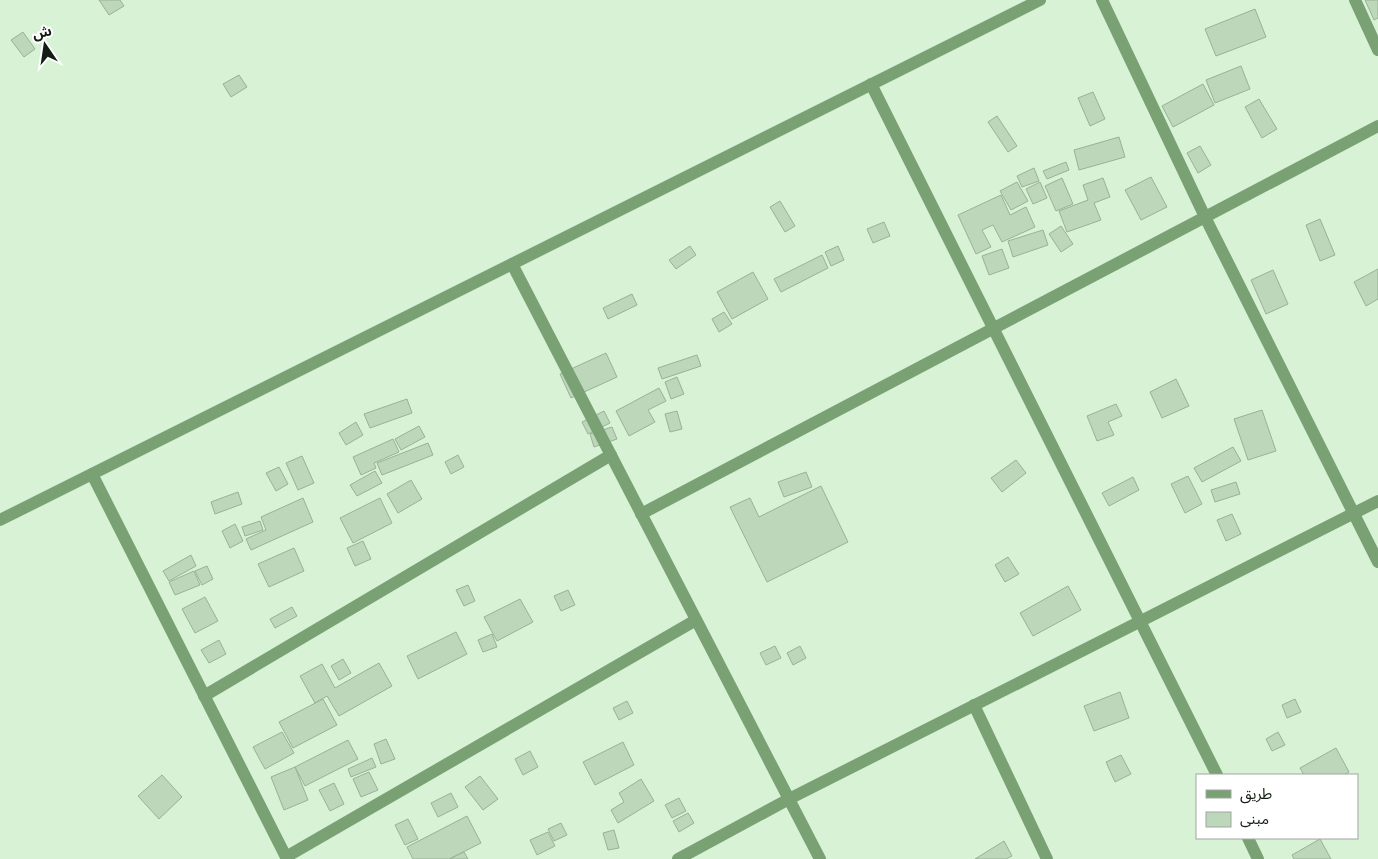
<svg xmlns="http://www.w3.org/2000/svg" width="1378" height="859" font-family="Manrope,'Noto Sans Arabic',sans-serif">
<rect width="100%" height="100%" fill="#d7f2d4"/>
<g fill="#bdd7ba" stroke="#99b296">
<polygon points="99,0 120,0 124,6 109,15"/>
<polygon points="1365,0 1378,0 1378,18 1374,20"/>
<polygon points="1255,9 1266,37 1216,56 1205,29"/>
<polygon points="23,32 35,49 24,57 11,40"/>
<polygon points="1241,66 1250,89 1215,103 1206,80"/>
<polygon points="239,75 247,87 231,97 223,84"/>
<polygon points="1203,84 1214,105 1173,127 1162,106"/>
<polygon points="1093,92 1105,119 1090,126 1078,98"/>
<polygon points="1259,99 1277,129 1262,138 1245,107"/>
<polygon points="997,116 1017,146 1008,152 988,122"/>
<polygon points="1119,137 1125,157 1079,170 1074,150"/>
<polygon points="1200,146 1211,165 1198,173 1187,153"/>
<polygon points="1066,162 1069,170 1047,179 1043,171"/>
<polygon points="1034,168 1039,181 1022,187 1017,176"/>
<polygon points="1151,177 1167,207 1141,220 1125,190"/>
<polygon points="1062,178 1073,204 1056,211 1045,186"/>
<polygon points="1103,178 1110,197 1094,203 1101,220 1067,232 1059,211 1088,200 1083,185"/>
<polygon points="1017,182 1028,201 1011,210 1000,191"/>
<polygon points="1040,182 1047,198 1033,204 1026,189"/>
<polygon points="1001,195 1010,215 1026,207 1035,227 1002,242 993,225 982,230 991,247 976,254 958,215"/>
<polygon points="780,201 795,226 785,232 770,207"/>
<polygon points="1320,219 1335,255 1320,261 1306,225"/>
<polygon points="884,222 890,236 873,243 867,229"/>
<polygon points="1061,226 1073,244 1061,252 1049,234"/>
<polygon points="1043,230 1048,245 1013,257 1008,241"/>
<polygon points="690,246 696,255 676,269 669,260"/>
<polygon points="838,246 844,260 831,266 825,252"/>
<polygon points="1002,249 1009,268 989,275 982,256"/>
<polygon points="822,255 828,268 781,292 774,279"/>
<polygon points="1378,269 1378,299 1366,306 1354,282"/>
<polygon points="1273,270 1288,304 1266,314 1251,280"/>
<polygon points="753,272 768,299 732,319 717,292"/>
<polygon points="632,294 637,305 608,319 603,308"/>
<polygon points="724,312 732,324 719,332 712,319"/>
<polygon points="606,353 617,377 571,398 560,374"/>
<polygon points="697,355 701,366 662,379 658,368"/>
<polygon points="677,377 684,394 671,399 665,382"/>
<polygon points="1176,379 1189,406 1162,418 1150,392"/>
<polygon points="659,388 666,401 648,410 655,422 629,436 616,411"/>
<polygon points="407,399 412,413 370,428 364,414"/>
<polygon points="1116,404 1122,416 1108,422 1114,435 1097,441 1087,416"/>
<polygon points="1262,410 1276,451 1248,460 1234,419"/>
<polygon points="604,411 610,423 588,434 582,422"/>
<polygon points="677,411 682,429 670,432 665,414"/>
<polygon points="356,422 363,435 346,445 339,433"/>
<polygon points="419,426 425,437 401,450 395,439"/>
<polygon points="612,427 617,439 594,447 590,434"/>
<polygon points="393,439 399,452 374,463 376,468 361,475 353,457"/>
<polygon points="428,443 433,455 382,475 377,463"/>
<polygon points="1233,447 1241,461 1202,482 1194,468"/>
<polygon points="458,455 464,467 451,474 445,462"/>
<polygon points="302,456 314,483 298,490 286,463"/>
<polygon points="1016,460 1026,473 1002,492 991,478"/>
<polygon points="279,467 288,484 276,491 266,473"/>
<polygon points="375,471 382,483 357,496 350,485"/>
<polygon points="806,472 812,487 784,497 778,482"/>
<polygon points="1188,476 1202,504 1185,513 1171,484"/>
<polygon points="1133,477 1139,490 1109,506 1102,493"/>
<polygon points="411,480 422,499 398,513 387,494"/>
<polygon points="1236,482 1240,494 1215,502 1211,490"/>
<polygon points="821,486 848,542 767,582 730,507 750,498 759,517"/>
<polygon points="238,492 242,504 215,514 211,502"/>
<polygon points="303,498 313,522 251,550 246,539 266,530 261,517"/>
<polygon points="380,498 392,523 353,543 340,518"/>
<polygon points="1232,514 1241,534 1226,541 1217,520"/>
<polygon points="260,521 263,530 245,536 242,527"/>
<polygon points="235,524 243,541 230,548 222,531"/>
<polygon points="363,541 371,559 355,566 347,548"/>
<polygon points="294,548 304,571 269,587 258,564"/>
<polygon points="191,555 196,566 169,581 163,571"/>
<polygon points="1008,557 1019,574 1005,582 995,565"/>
<polygon points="207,566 213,579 202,585 195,571"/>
<polygon points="194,571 200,585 175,595 169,582"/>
<polygon points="468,585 475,601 464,606 456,590"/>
<polygon points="1068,586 1081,610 1033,636 1020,613"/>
<polygon points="568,590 575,605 561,611 554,596"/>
<polygon points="205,597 218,621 195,633 182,609"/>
<polygon points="520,599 533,622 497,641 484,617"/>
<polygon points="292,607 297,616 275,628 270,619"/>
<polygon points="456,632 467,654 418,679 407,656"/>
<polygon points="492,634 497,647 483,652 478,640"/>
<polygon points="219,640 226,654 209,663 201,650"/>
<polygon points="775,646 781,658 766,665 760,653"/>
<polygon points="800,646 806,658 793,665 787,653"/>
<polygon points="343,659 351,673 339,680 331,666"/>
<polygon points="379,663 392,686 339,716 327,696 315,703 300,676 322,664 335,688"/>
<polygon points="1120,692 1129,718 1094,731 1084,706"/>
<polygon points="323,699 337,725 293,748 279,722"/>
<polygon points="1295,699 1301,712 1287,718 1282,705"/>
<polygon points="627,701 633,713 619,720 613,708"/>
<polygon points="282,732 294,753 265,769 253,747"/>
<polygon points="1278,732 1285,745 1272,751 1266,739"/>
<polygon points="386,739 395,759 381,764 374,744"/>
<polygon points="348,740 358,759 305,786 295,767"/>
<polygon points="623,742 634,765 595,785 583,762"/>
<polygon points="1336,748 1349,772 1344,775 1304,775 1300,768"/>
<polygon points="530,751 538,767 523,775 515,759"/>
<polygon points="1121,755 1131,774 1115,782 1106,762"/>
<polygon points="372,758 376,767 351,777 348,769"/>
<polygon points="295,767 308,800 284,810 271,777"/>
<polygon points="369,772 378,790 361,797 353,779"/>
<polygon points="162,775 182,797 159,819 138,796"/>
<polygon points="480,776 498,799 483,810 465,787"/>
<polygon points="641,779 654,801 618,823 611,810 624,802 619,793"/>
<polygon points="334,783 344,804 330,811 319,790"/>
<polygon points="451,793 458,807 438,817 431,803"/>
<polygon points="679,798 686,811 672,818 665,805"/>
<polygon points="688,813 694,823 679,832 673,821"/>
<polygon points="467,816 481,843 449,859 413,859 407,847"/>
<polygon points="408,819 418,839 405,845 395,825"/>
<polygon points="561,823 567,835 554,841 548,829"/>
<polygon points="614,830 619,848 608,850 603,833"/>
<polygon points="548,832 555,846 537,855 530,840"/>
<polygon points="1320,839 1331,859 1294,859 1292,855"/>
<polygon points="1004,841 1012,856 1006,859 975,859"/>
<polygon points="464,852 468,859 450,859"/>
</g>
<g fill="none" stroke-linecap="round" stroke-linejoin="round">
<g stroke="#79a174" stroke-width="12">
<polyline points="1102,0 1205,217 1378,562"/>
<polyline points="1355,0 1378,50"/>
<polyline points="871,84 1217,775"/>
<polyline points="512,264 820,859"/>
<polyline points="92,474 287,859"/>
<polyline points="641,514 1378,126"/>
<polyline points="0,520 1040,0"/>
<polyline points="204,696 611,455"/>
<polyline points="974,705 1047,859"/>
<polyline points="1248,838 1258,859"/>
<polyline points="286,857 696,620"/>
<polyline points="678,859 789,799 1378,501"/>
</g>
</g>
<rect x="1196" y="774" width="162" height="65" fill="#ffffff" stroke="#a1a5a1"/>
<rect x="1206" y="790" width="25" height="8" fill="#79a174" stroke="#a1a5a1"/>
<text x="1240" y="799" font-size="15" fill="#141d13">طريق</text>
<rect x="1206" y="812" width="25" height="15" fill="#bdd7ba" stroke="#a1a5a1"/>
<text x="1240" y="824" font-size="15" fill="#141d13">مبنى</text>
<g transform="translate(45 45) rotate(347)" stroke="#ffffff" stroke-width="4" paint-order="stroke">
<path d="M0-4L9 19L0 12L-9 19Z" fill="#141d13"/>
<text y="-8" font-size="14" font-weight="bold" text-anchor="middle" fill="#141d13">ش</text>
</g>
</svg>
